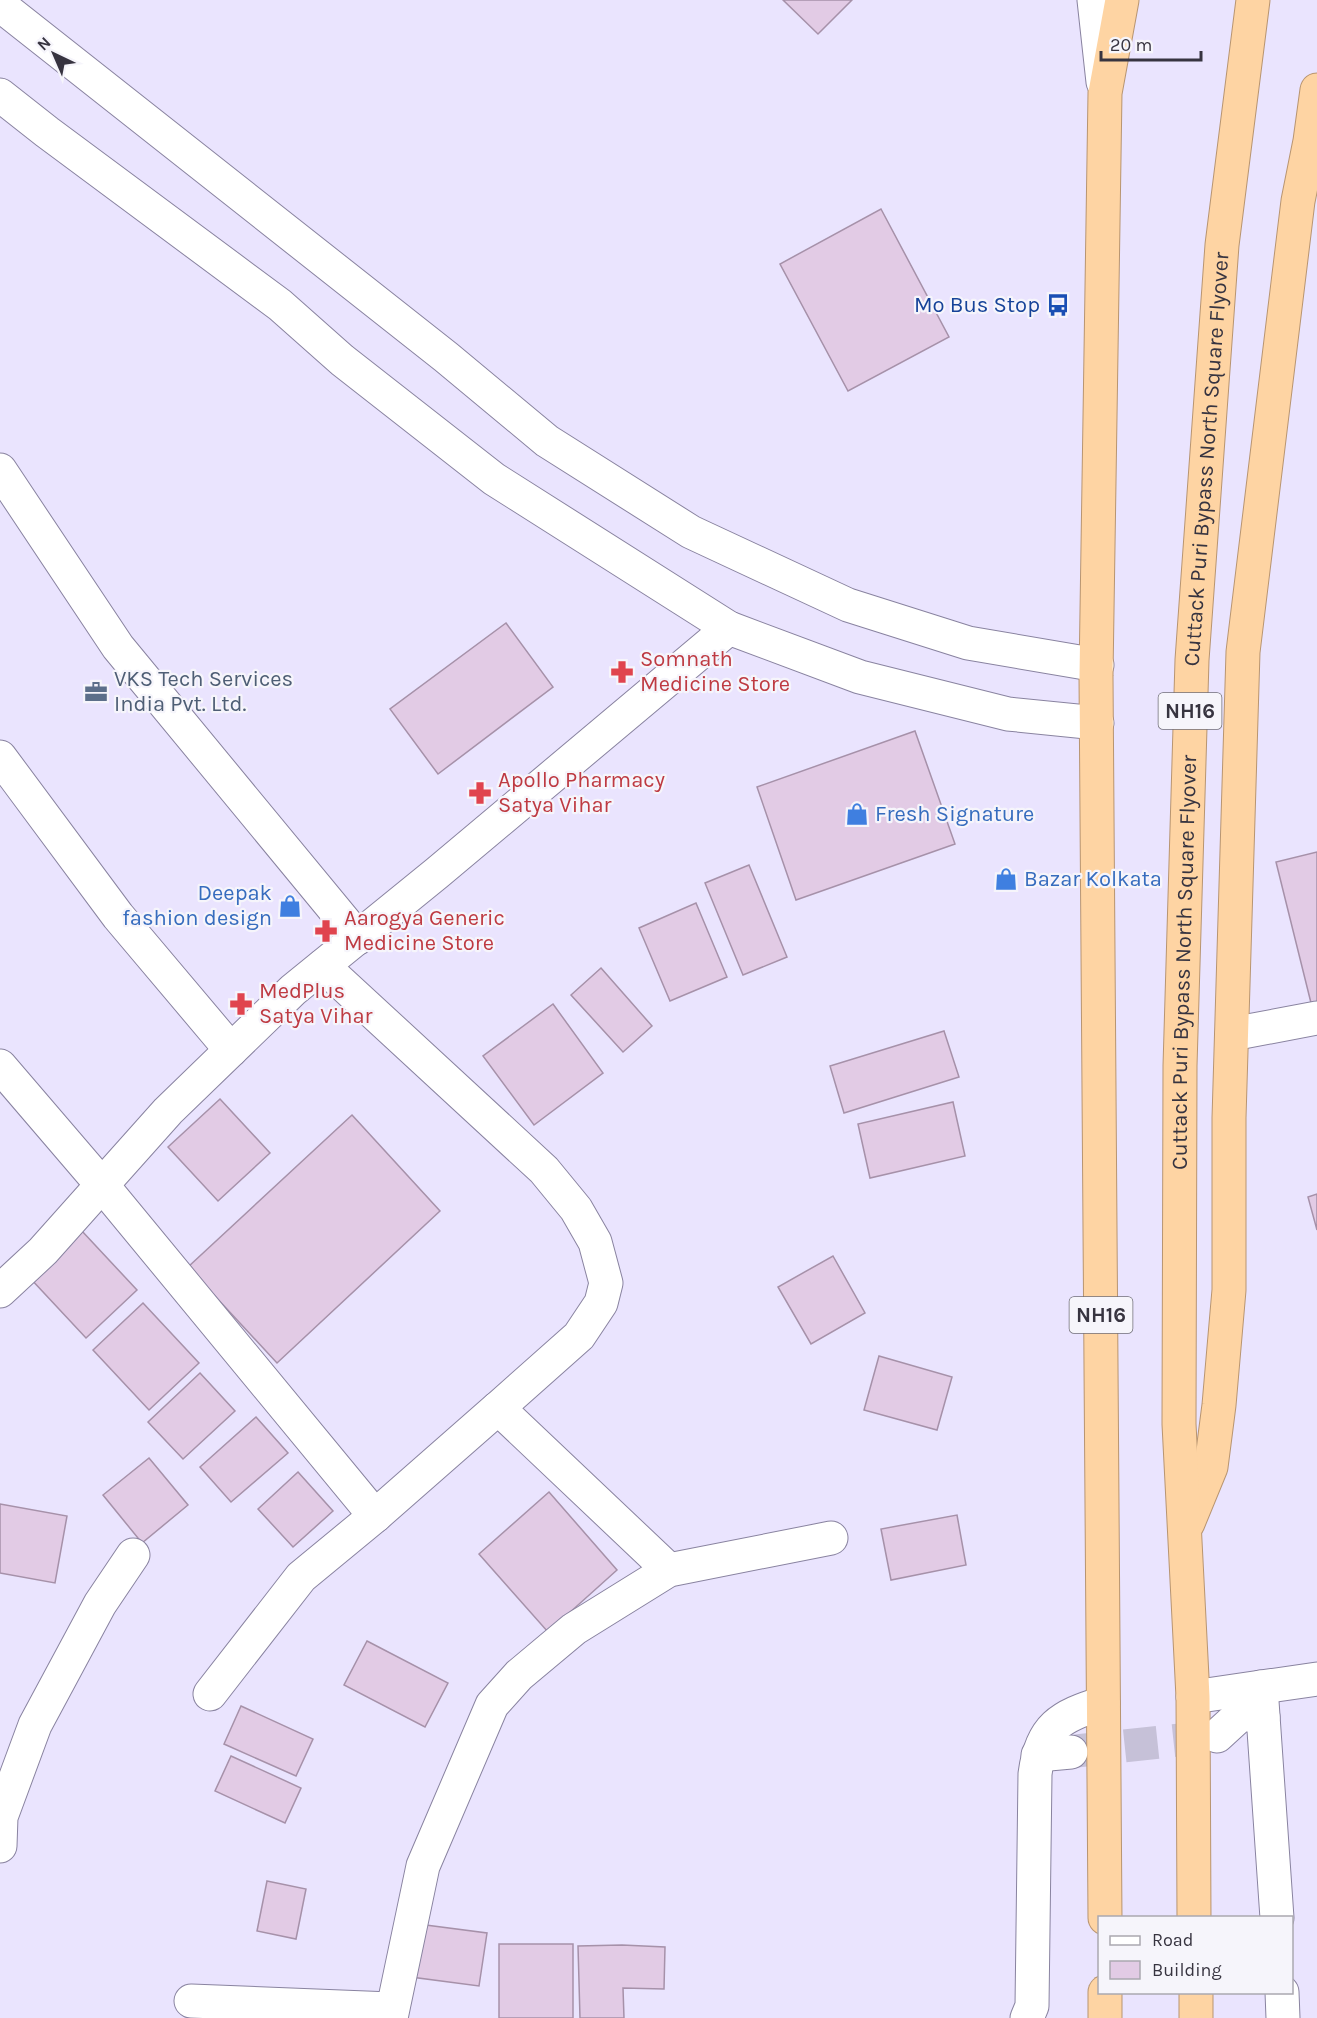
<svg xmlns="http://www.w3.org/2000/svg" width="1317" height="2018" font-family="Karla,sans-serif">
<rect width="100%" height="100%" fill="#eae4fe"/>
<g fill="#e2cbe5" stroke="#a691a9" stroke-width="1.5">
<polygon points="783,0 852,0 818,34"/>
<polygon points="881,209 949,337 848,391 780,264"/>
<polygon points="506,623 553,687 438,774 390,709"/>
<polygon points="915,731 955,844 796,900 757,787"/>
<polygon points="1317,852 1317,1015 1314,1015 1276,862"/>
<polygon points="749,865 787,957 743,975 705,883"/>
<polygon points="696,903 727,977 670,1001 639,928"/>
<polygon points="601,968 652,1026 623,1052 571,995"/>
<polygon points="553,1004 603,1073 534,1125 483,1056"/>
<polygon points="944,1031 959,1077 844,1113 830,1066"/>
<polygon points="220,1099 270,1153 218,1201 168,1147"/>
<polygon points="953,1102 965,1156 870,1178 858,1124"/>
<polygon points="352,1115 440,1211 277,1363 188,1267"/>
<polygon points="1317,1194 1317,1230 1308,1197"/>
<polygon points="81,1230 137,1290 86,1338 30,1278"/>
<polygon points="833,1256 865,1313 811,1344 778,1287"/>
<polygon points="143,1303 199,1363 149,1410 93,1350"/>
<polygon points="879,1356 952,1377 937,1430 864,1410"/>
<polygon points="200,1373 235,1411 183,1459 148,1422"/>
<polygon points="256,1417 288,1453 231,1502 200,1467"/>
<polygon points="149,1458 188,1505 142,1543 103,1495"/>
<polygon points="298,1472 333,1511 293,1547 258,1509"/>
<polygon points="549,1492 617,1570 548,1632 479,1554"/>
<polygon points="0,1504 67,1516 55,1583 0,1573"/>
<polygon points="957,1515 966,1565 891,1580 881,1529"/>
<polygon points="367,1641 448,1683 425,1727 344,1685"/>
<polygon points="241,1706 313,1739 296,1776 224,1744"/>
<polygon points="231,1756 301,1788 285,1823 215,1791"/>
<polygon points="267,1881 306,1889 296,1939 257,1931"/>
<polygon points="418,1924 487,1933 479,1986 411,1977"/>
<rect x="499" y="1944" width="74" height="74"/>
<polygon points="622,1945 665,1947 664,1989 623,1988 624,2018 580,2018 578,1946"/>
</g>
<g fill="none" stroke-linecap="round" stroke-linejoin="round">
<polyline stroke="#c6c1d8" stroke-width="33" stroke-dasharray="33 16" stroke-linecap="butt" points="1076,1751 1217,1736"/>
<g stroke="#8983a0" stroke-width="35">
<g id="minor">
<polyline points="0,5 446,357 547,441 691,532 848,605 968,643 1097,665"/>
<polyline points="0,95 47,132 280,305 342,360 494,479 729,628 860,677 1008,714 1097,723"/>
<polyline points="0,470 118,647 358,938"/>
<polyline points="0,757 118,916 231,1050"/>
<polyline points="323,966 544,1170 576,1209 595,1242 606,1283 601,1303 579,1336 498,1408 669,1570"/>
<polyline points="1232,1034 1317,1018"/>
<polyline points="0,1066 102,1185 375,1516"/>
<polyline points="0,1291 43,1251 168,1111 293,990 437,873 729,628"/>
<polyline points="1261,1687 1277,1918"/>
<polyline points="210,1694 301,1577 375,1516 498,1408"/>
<polyline points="1193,1697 1317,1679"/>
<polyline points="1217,1736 1241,1714 1263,1717"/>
<polyline points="1038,1755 1071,1752"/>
<polyline points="0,1846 1,1817 35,1725 100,1604 133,1555"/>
<polyline points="1282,1992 1283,2018"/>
<polyline points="191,2001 391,2009"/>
<polyline points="391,2018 423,1866 492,1705 519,1675 574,1629 669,1570 831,1538"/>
<path d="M1027,2018l5,-12 3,-232c6,-47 25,-58 68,-71"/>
</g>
</g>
<g stroke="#8983a0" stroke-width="35">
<polyline id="tertiary" points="1094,0 1103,82"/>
</g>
<g stroke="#b89571" stroke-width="35">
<g id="trunk">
<polyline points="1188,1523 1211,1467 1219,1405 1229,1290 1229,1118 1243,652 1298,201 1310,141 1317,90"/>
<polyline points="1105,1918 1096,676 1105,93 1122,0"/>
<path id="s1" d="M1194,1918l-1,-221 -14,-273 1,-358 12,-406 30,-415 31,-245"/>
<polyline points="1105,1992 1105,2018"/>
<polyline points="1196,1992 1196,2018"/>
</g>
</g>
<use href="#minor" stroke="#fff" stroke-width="33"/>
<use href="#tertiary" stroke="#fff" stroke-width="33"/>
<use href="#trunk" stroke="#fed4a3" stroke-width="33"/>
</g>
<defs>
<g id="bus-bare" transform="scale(1.8)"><path d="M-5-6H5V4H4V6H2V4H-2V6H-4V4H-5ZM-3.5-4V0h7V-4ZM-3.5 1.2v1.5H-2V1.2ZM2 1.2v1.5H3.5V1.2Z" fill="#1a4fb4" stroke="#f6f5fb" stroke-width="2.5" paint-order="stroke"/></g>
<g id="pharmacy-bare" transform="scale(1.8)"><path d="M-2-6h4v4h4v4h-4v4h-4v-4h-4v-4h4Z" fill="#e0444e" stroke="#f6f5fb" stroke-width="2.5" paint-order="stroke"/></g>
<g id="office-bare" transform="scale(1.8)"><path d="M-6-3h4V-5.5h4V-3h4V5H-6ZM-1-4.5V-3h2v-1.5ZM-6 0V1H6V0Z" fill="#5c6f8a" stroke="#f6f5fb" stroke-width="2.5" paint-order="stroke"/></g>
<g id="shop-bare" transform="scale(1.8)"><path d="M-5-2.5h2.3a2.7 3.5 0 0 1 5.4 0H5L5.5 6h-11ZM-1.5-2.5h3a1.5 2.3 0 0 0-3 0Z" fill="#3f7fe0" stroke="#f6f5fb" stroke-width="2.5" paint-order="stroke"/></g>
</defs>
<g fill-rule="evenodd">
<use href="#bus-bare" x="1058" y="305"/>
<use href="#pharmacy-bare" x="622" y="672"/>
<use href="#office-bare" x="96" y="692"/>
<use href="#pharmacy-bare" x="480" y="793"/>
<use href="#shop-bare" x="857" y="814"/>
<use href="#shop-bare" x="1006" y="879"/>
<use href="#shop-bare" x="290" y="906"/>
<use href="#pharmacy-bare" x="326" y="931"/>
<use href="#pharmacy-bare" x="241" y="1004"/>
</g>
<g text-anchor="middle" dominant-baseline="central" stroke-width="4.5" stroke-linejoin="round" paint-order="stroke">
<g fill="#f6f5fb" stroke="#706e78" stroke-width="1.5">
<rect x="1158.5" y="693" width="63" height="36" rx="4.5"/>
<rect x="1069.5" y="1297" width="63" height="36" rx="4.5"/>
</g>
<g font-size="21" font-weight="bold" fill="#373440">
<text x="1190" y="711">NH16</text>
<text x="1101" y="1315">NH16</text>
</g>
<g font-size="22" fill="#164399" stroke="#f6f5fb" text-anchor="end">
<text x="1040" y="305">Mo Bus Stop</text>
</g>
<g font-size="22" fill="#373440" stroke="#f6f5fb">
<text stroke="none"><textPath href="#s1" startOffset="1460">Cuttack Puri Bypass North Square Flyover</textPath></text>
<text stroke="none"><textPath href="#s1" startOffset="956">Cuttack Puri Bypass North Square Flyover</textPath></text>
</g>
<g font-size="22" fill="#be3a42" stroke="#f6f5fb" text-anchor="start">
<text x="640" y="659">Somnath<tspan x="640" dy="25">Medicine Store</tspan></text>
<text x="498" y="780">Apollo Pharmacy<tspan x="498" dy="25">Satya Vihar</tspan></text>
<text x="344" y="918">Aarogya Generic<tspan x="344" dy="25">Medicine Store</tspan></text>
<text x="259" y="991">MedPlus<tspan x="259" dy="25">Satya Vihar</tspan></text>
</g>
<g font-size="22" fill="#4e5e75" stroke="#f6f5fb" text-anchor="start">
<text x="114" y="679">VKS Tech Services<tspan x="114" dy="25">India Pvt. Ltd.</tspan></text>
</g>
<g font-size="22" fill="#366cbe" stroke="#f6f5fb" text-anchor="start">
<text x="875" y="814">Fresh Signature</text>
<text x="1024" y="879">Bazar Kolkata</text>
<text x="272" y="893" text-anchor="end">Deepak<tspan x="272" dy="25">fashion design</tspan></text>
</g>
</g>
<rect x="1098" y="1916" width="195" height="78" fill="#f6f5fb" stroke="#aaa8b0" stroke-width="1.5"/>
<rect x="1110" y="1936" width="30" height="9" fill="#ffffff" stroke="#aaa8b0" stroke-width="1.5"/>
<text x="1152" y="1946" font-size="18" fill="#373440">Road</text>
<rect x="1110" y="1961" width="30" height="18" fill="#e2cbe5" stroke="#aaa8b0" stroke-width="1.5"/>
<text x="1152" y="1976" font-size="18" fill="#373440">Building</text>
<g transform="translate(54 54) rotate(316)" stroke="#f6f5fb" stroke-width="4.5" paint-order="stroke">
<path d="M0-4.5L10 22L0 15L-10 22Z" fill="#373440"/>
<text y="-9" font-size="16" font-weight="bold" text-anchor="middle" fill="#373440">N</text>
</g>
<path d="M1101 51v9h100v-9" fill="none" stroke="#373440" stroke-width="3"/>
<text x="1110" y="51" font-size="18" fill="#373440" stroke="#f6f5fb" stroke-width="4.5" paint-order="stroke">20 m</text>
</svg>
